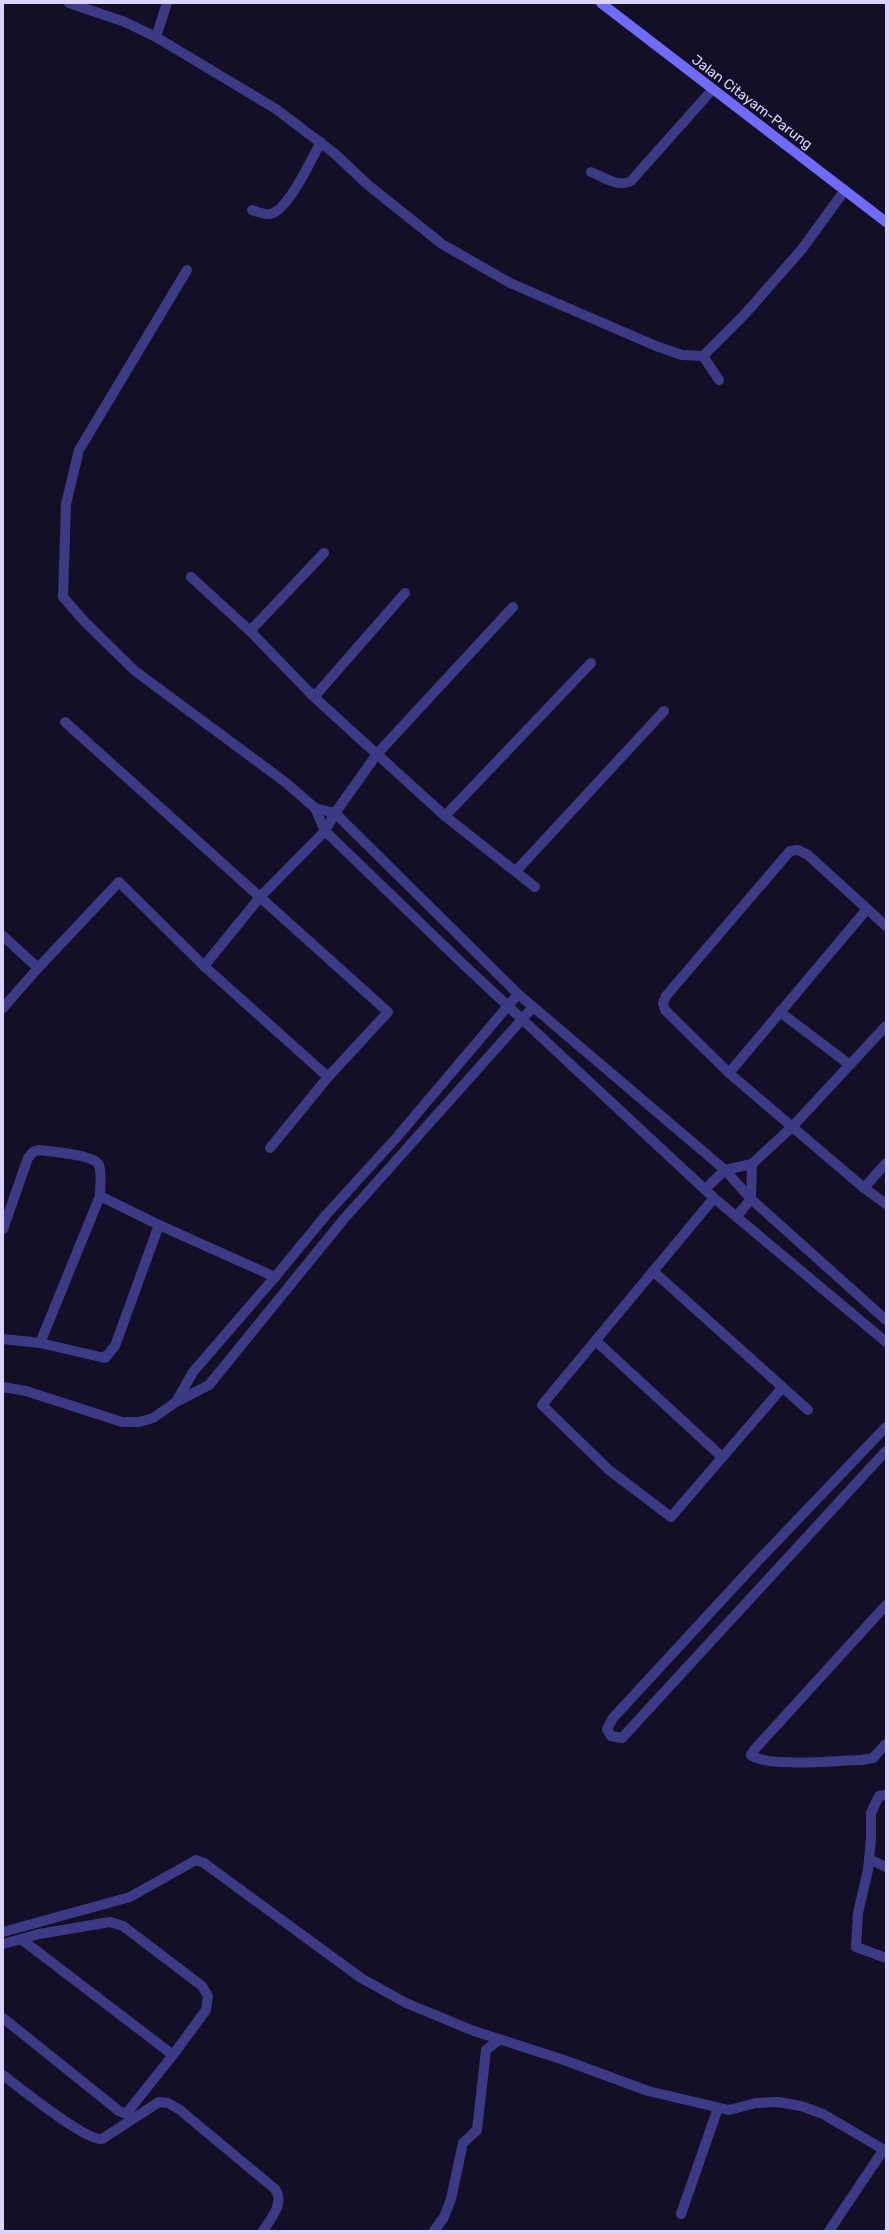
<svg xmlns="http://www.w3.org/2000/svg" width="889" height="2234" font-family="Rubik,sans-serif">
<rect width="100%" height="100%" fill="#130f26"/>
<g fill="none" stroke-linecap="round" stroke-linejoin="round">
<g stroke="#3d3a85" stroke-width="10">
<polyline points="714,1198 542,1405 609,1470 671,1517 782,1388"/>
<polyline points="653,1271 808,1410"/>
<polyline points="596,1341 722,1457"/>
</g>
<g stroke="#3d3a85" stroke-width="10">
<polyline points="69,3 125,22 156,37 276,109 334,153 368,185 442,244 510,283 656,346 682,355 703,356 745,314 802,249 845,190"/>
<polyline points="156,37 167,3"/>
<path d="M591,172c12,5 28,16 40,9l81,-91"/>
<path d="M252,210c6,2 12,5 18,4 19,-4 41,-55 51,-72"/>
<polyline points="187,270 79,450 66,504 63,597 85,622 135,671 285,782 315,808"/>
<polyline points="703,356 719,380"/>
<polyline points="324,553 250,631 314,697 445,816 535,887"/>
<polyline points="191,577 250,631"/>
<polyline points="314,697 405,593"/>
<polyline points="65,722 388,1012 328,1077 270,1148"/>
<polyline points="445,816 591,663"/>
<polyline points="516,871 664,711"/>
<polyline points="3,936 38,968"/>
<polyline points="204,966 261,896 325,831 335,813 377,754 513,607"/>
<polyline points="3,1008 38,968 119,882 204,966 328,1077"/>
<polyline points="780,1012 850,1065"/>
<polyline points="729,1073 867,909"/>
<polyline points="886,1163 864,1188 886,1204"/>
<polyline points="864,1188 729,1073 665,1010 663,1003 666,996 790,851 798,850 808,855 886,926"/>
<polyline points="705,1189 725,1170 752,1164 792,1127 886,1026"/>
<polyline points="737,1216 751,1199 752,1164"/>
<path d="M3,1229l25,-71 5,-6 6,-2c12,2 54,4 60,15 3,7 1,23 1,31l59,29"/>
<polyline points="886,1320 751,1199 725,1170 518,994 335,813 315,808 325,831 465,966 714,1198 886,1342"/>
<polyline points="3,1339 40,1343 105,1358 115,1346 159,1225 275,1277"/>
<polyline points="40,1343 100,1196"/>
<polyline points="3,1387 26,1391 122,1422 139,1422 153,1418 176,1402 209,1385 343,1220 533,1007"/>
<polyline points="176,1402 193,1372 275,1277 326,1215 397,1137 518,994"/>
<polyline points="886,1427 755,1564 613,1718 607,1729 611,1736 622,1738 886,1451"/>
<path d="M886,1605l-132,145 -3,5c16,13 88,5 110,5l12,-2 13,-14"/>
<polyline points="886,1795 879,1796 871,1813 871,1839 868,1870 858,1913 856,1947 886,1958"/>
<polyline points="869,1859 886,1867"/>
<polyline points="3,1932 130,1897 196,1860 204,1863 361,1978 406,2003 474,2031 564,2060 648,2091 729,2110 756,2103 778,2102 801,2106 823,2114 886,2151"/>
<polyline points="21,1939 173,2055"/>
<polyline points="3,1944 39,1934 110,1922 123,1926 202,1986 208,1996 206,2010 173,2055 126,2114 119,2111 3,2018"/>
<path d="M3,2075c17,13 81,65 99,64l57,-37 9,1 12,7 95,79c10,14 -4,29 -12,42"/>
<polyline points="681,2214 718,2108"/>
<polyline points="434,2231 444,2217 451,2199 463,2143 477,2130 486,2050 499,2040"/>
<polyline points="829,2231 884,2149"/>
</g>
<polyline stroke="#6f6bff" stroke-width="10" points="601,3 886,222"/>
</g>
<g text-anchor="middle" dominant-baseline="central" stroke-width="3" stroke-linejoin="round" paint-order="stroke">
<g font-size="14" fill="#d9d4ff" stroke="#130f26">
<text transform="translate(752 102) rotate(37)">Jalan Citayam-Parung</text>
</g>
</g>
<rect width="889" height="2234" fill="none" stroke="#d9d4ff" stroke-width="8"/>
</svg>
